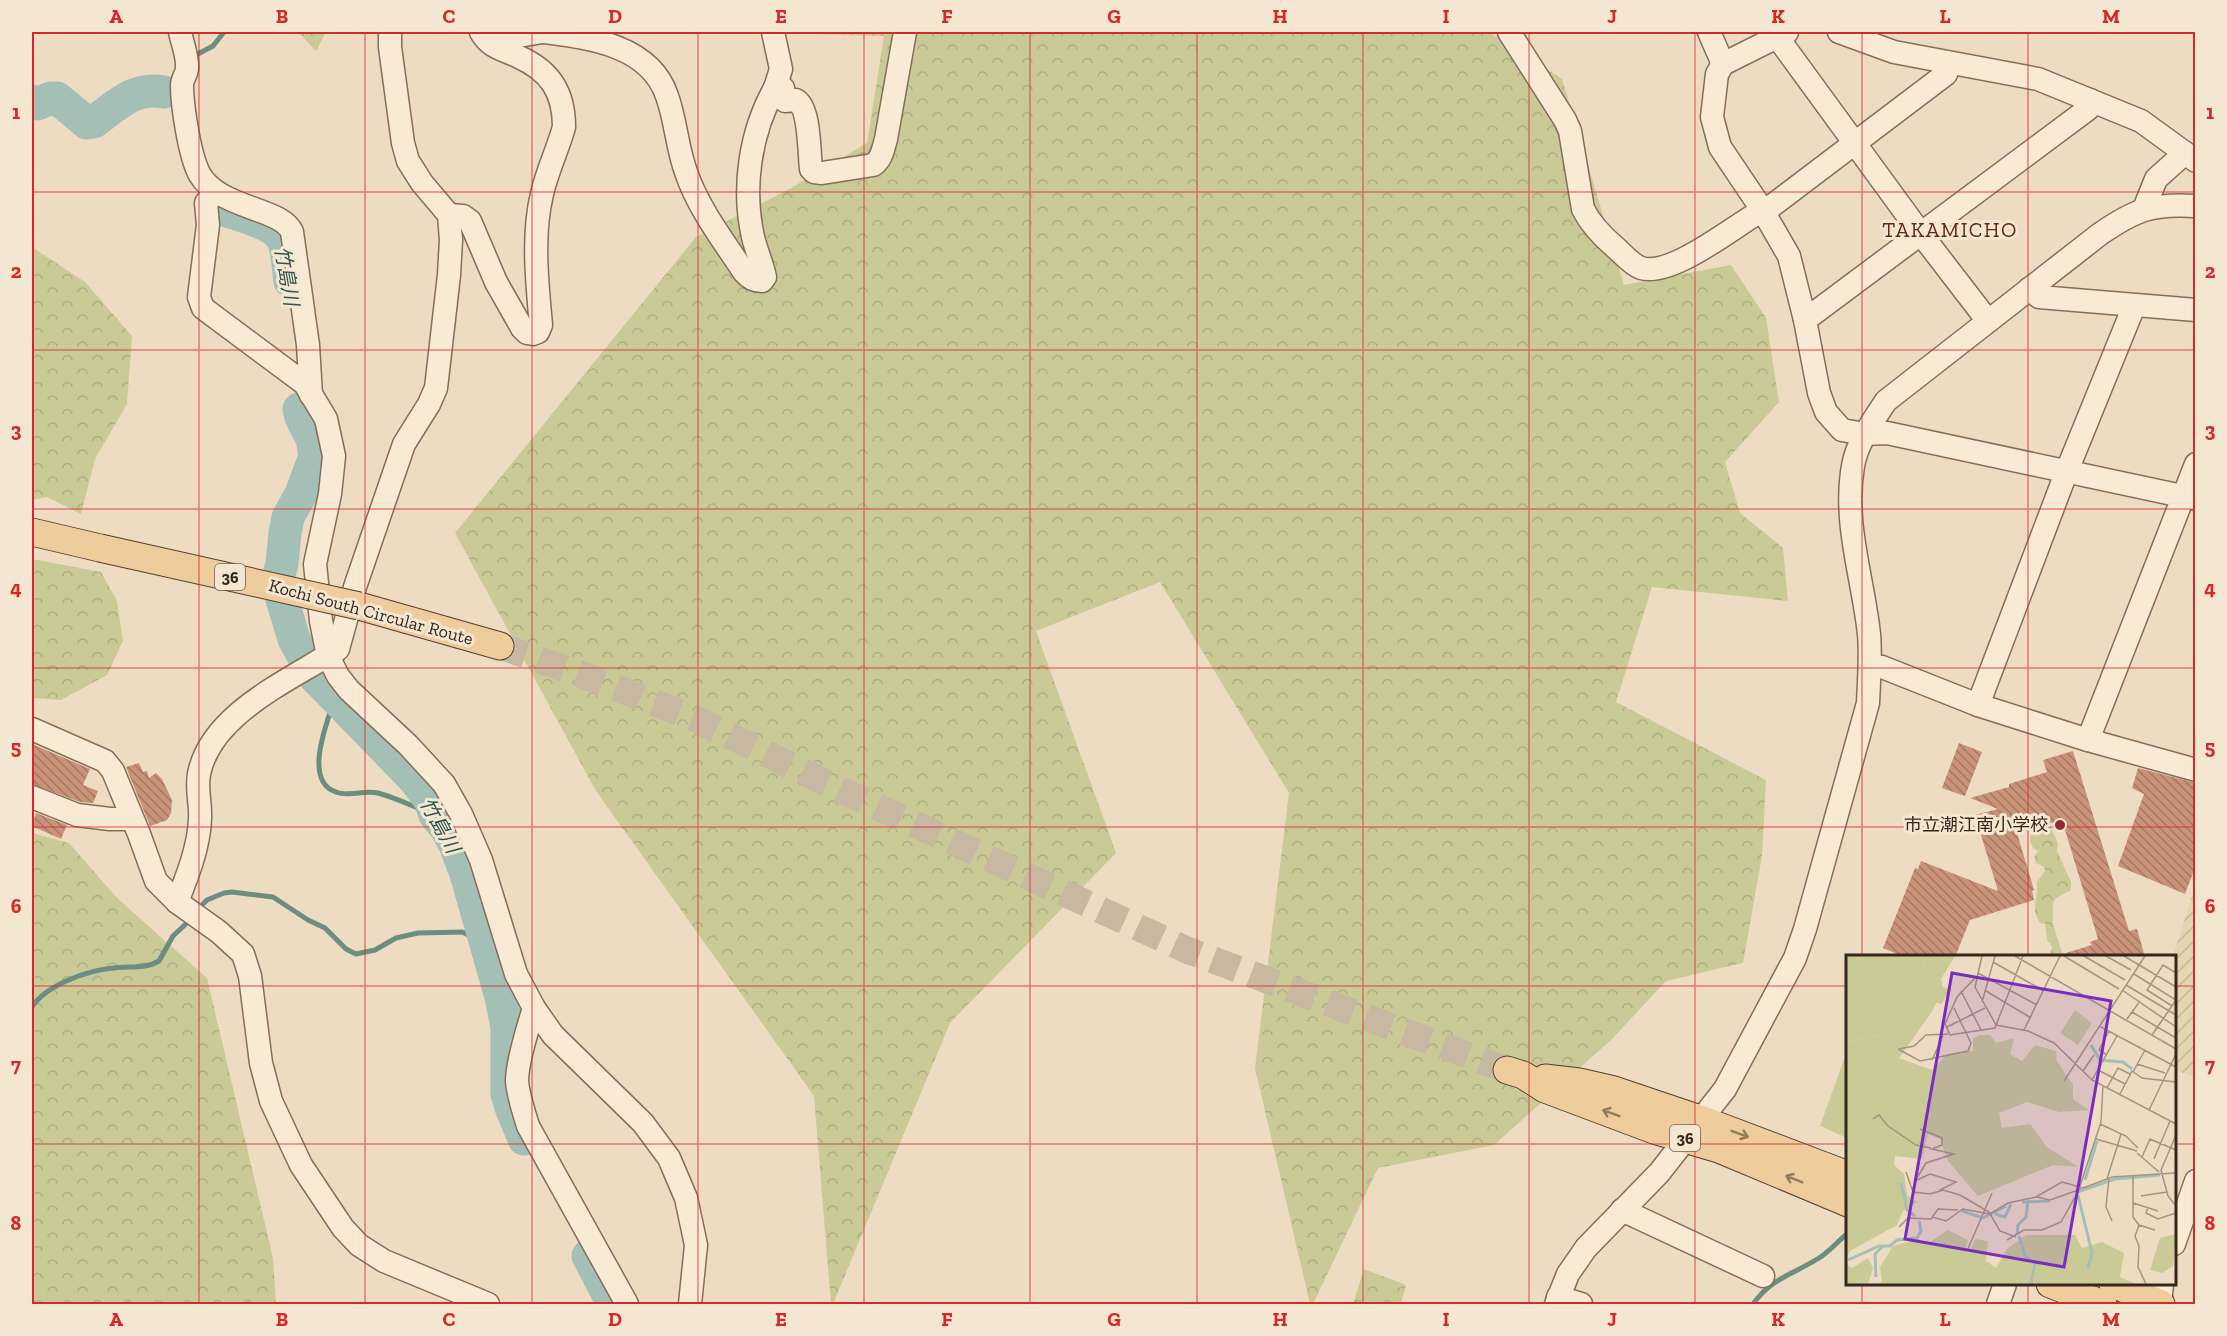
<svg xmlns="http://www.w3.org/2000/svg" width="2227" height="1336" font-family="'Zilla Slab','Noto Sans JP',serif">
<defs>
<pattern id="farmland-furrows" width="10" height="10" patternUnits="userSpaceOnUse" patternTransform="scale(1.5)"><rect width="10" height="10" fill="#e2d5b0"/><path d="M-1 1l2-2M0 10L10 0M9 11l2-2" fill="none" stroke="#c2b797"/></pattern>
<pattern id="forest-crowns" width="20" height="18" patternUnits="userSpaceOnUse" patternTransform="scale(1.5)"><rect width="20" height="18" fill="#c9ca96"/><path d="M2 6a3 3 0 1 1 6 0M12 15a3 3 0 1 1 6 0" fill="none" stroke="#adae81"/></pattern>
<pattern id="building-back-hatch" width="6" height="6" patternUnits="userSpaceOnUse" patternTransform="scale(1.5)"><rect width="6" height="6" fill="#ca9379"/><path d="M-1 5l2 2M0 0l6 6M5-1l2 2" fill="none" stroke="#a57863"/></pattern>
</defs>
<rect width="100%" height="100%" fill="#eddcc2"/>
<polygon fill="url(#farmland-furrows)" points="2195,887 2196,1077 2195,1077 2175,1070 2173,956"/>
<g fill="url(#forest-crowns)">
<polygon points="298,32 326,32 316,51"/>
<polygon points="746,32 1489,32 1562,79 1624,285 1731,265 1766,318 1779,402 1725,462 1740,513 1783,548 1788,601 1652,587 1616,702 1766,780 1762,856 1743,963 1666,981 1612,1039 1494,1145 1378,1168 1313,1304 1310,1304 1255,1068 1289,793 1160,582 1036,631 1116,853 950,1023 833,1304 831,1304 814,1096 596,791 455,533 696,237 793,187 867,143 884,36"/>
<polygon points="32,247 85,282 132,336 127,404 95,459 81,514 47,497 32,500"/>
<polygon points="32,559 101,572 117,601 123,641 107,675 61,700 32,698"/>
<path d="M2042,821l8,6 5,9 3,8 -1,7 14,31v8l-15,8 -3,5v21l10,32h-14l3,-8 -2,-5 -3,-2 -2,-18 -4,1c-12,-14 -2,-27 -4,-42l8,-11 -1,-4 -8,-4 -2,-6 4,-6 -5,-3 -3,-7 2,-16z"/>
<polygon points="32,833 69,843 117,898 207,978 273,1258 276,1304 32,1304"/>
<polygon points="1364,1269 1406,1285 1401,1304 1353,1304"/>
</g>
<polygon fill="#c9ca96" points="1847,1051 1847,1138 1820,1126"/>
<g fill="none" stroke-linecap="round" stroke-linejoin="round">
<g stroke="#6c8d81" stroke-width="5">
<polyline points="192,57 213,46 224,32"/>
<path d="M335,698c-7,22 -33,83 1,94 13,5 28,-2 42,1 19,5 38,15 57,22"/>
<polyline points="199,908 207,900 224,893 232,892 273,897 308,920 325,928 346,949 356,954 375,950 396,938 418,933 462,932 486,943"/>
<path d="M32,1007c14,-22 56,-37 82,-39 15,-2 32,1 45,-7l14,-25 16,-15"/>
<path d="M1753,1304c20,-27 39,-29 66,-46 10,-6 19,-17 29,-25"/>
</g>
<g stroke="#a4bfb5" stroke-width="33">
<path d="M32,101l5,3 14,-6h6l30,25 7,-1c23,-17 41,-36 70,-30"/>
<path d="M222,209c18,7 55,14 62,33 4,12 4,27 6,39"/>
<polyline points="299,409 301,417 312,439 315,456 301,494 288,517 285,533 282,564 277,582 285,609 294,639 314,676 415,780 430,800 435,815 446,828 455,845 466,874 501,997 507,1027 507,1094 512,1110 524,1139"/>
<polyline points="588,1256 613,1304"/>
</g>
</g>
<g fill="url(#building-back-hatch)">
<polygon points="1959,743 1982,752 1965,796 1942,788"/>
<polygon points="32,744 90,769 83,785 98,791 93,803 80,802 32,784"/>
<polygon points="2073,751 2129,931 2137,929 2145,957 2066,957 2066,953 2092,945 2090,942 2098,939 2062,820 2017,833 2034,890 2032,891 2034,900 1970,920 1955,957 1905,957 1883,948 1915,868 1918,869 1921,861 1998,891 1975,815 1998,809 1970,798 2009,787 2009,784 2047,772 2043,760"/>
<polygon points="139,763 143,772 147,771 149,778 156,773 162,779 172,800 171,813 167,820 150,826 126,767"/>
<polygon points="2138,768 2196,783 2196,865 2185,894 2118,866 2144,794 2132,788"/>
<polygon points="36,813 67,825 61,839 32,826"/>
</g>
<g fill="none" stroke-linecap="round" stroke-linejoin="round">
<polyline stroke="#c8b8a1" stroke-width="27" stroke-dasharray="27 14" stroke-linecap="butt" points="500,646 583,675 696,719 824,782 1187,950 1507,1070"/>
<g stroke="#866d5a" stroke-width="25">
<g id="minor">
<path d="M180,32c2,10 8,25 7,36 0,6 -5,11 -5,17 0,21 8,73 18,90 20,34 82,33 92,57l16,113 3,50"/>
<polyline points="505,32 513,37 542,32"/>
<path d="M544,32c45,6 106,13 123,64 9,25 10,52 19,76 12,36 37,68 58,100 5,6 10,9 18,9l3,-4c-3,-14 -9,-27 -12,-40 -11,-49 -3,-105 22,-149h8l2,13 11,-1c14,8 13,52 15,69l3,3 8,1 51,-8c9,-6 10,-16 13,-26l19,-107"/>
<polyline points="773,32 781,69 775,88"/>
<path d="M1509,32l56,88 5,11 13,78c7,14 20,28 33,39 7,6 16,17 25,20 29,9 87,-37 112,-52 6,-4 14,-7 20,-11l173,-131 4,-11"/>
<polyline points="1709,32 1723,64"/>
<polyline points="1787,32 1723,64 1717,74 1712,117 1720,147 1763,211 1789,256 1805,320 1819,393 1826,412 1842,430 1864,434 1887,433 2196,499"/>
<polyline points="1839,32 1894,52 2038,79 2141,121 2196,161"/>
<polyline points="1778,38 1921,234 1988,321"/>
<polyline points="215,192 206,203 208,225 199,297 203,308 305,384 326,419 334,456 330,494 315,564 321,621 328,656 338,676 349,690 408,745 444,784 461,814 481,860 516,974 534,1008 553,1035 643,1123 669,1158 686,1198 696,1245 690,1304"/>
<polyline points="2144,209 2156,179 2185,153"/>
<path d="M449,215l14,1 7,5 26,61 26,46 5,5 6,1 5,-2 3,-7c-4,-43 -9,-90 1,-131 5,-23 16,-45 22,-67 0,-35 -14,-56 -45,-70 -16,-8 -29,-9 -38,-25"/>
<polyline points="2029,289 2039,297 2196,310"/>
<polyline points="1805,320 2088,109 2090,100"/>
<polyline points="1870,666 1882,667 1978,705 2088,740 2196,770"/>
<polyline points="1978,705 2066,473 2134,306"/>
<polyline points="32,729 105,761 113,771 139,834 156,881 177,902 219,932 243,954 250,976 261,1063 271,1101 301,1165 343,1228 359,1245 384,1261 488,1304"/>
<polyline points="2088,740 2196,464"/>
<polyline points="32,797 77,815 110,819 132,819"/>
<path d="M177,902c10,-25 22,-55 23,-83 1,-15 -4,-30 -1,-45 12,-61 92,-94 139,-125l17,-62 49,-143 25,-40 7,-16 13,-113 2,-35 -2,-25 -27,-32 -14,-22 -5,-18 -13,-96v-15"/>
<path d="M534,1008c-6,19 -17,54 -17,73 1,15 7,31 11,45l99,178"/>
<polyline points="1622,1210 1763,1276"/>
<polyline points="2174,1244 2196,1181"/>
<polyline points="1558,1297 1581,1304"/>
<path d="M1556,1304l12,-30 18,-26 73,-75 66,-84 70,-131 10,-29 63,-226c1,-23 3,-46 1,-69 -6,-56 -26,-111 -16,-168 4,-24 20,-45 33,-65l214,-167c35,-24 52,-31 96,-28"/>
<polyline points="1998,1304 2005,1284"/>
<polyline points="2160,1304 2162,1284"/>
</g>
</g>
<g stroke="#543c2e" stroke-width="29">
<g id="major">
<polyline points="32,532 100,548"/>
<polyline points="359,606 500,646"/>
<polyline points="1507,1070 1523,1075 1545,1089 1654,1130 1719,1149 1848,1203"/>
<polyline points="1545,1078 1579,1082 1614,1090 1700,1119 1848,1175"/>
<polyline points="2050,1284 2103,1304"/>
<polyline points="2113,1284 2161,1304"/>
</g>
</g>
<use href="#minor" stroke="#f8ead5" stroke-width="22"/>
<use href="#major" stroke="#efcc9b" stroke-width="27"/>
<g stroke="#543c2e" stroke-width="29" stroke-linecap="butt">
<polyline id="major-bridge" points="100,548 359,606"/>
</g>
<use href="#major-bridge" stroke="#efcc9b" stroke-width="27"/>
</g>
<defs><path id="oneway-shaft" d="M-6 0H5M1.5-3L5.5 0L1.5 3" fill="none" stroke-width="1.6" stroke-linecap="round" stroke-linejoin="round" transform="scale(1.5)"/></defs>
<g stroke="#927a5c">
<use href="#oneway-shaft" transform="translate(1611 1113) rotate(-160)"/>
<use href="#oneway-shaft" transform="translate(1740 1134) rotate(21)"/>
<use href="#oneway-shaft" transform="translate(1794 1179) rotate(-158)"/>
</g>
<path fill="none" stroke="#d62828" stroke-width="1.5" stroke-opacity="0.55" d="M199,32v1272M365,32v1272M532,32v1272M698,32v1272M864,32v1272M1030,32v1272M1197,32v1272M1363,32v1272M1529,32v1272M1695,32v1272M1862,32v924M2028,32v924M32,192h2164M32,350h2164M32,509h2164M32,668h2164M32,827h2164M32,986h1816M2174,986h22M32,1144h1816M2174,1144h22M1862,1284v20M2028,1284v20"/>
<circle fill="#932b36" stroke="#f4e7d1" stroke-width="2" cx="2060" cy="825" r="6"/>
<g text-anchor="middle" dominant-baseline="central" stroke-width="6" stroke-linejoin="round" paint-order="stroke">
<g fill="#f4e7d1" stroke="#6f6154" stroke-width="1.5">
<rect x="215" y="564" width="30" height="26" rx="4.5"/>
<rect x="1670" y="1125" width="30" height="26" rx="4.5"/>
</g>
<g font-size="16" font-weight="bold" fill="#36271e">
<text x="230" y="577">36</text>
<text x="1685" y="1138">36</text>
</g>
<g font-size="18" fill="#36271e" stroke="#f4e7d1">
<text transform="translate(371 612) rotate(15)">Kochi South Circular Route</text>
</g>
<g font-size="18" fill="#36271e" stroke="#f4e7d1" text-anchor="end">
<text x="2048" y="825">市立潮江南小学校</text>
</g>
<g font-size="20" font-style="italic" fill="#2d564f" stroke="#f4e7d1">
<text transform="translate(287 276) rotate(80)">竹島川</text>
<text transform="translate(440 825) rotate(61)">竹島川</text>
</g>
<g font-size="21" letter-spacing="1.5" fill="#62261e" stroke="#f4e7d1">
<text x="1950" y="229">TAKAMICHO</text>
</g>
</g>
<g transform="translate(1846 955)">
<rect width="330" height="330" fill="#eddcc2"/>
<path d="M0,1h78l1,19 16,4 2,8 6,2 -7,15 -6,-1 -5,10 -22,-11 -27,33 -36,7z" fill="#c9ca96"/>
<path d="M78,1h31l-14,23 -16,-4zM63,47l22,11 -32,45 33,12 15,-16 26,-3v-13l7,-3h10l6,8 18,-5 -4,16 12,7 13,-16 21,6 1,10 16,24v14l16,11 -30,2 -32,-10 -28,11 3,15 28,-4 17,23 31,20 -25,-2 -75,31 -30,-35 -8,-22 -12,-5 -6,25 -27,-3 -1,9 10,9 3,21 10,7 -14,9 -6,14 -47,26 -4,7v-216l36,-7zM102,275l20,10 -3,11 4,2 6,-14 13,2 -2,20 10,7 11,-19 19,-14h49l7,13 20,-6 22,11 -4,24 16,7h-258l4,-3 -2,-14 13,-21 25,-7 9,5zM330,279l-3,32 -11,7 -12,-3 10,-32zM22,303l5,10 -5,16h-22v-20l6,4z" fill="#c9ca96"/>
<path d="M229,55l17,13 -14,22 -18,-12z" fill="#c9ca96"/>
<path fill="none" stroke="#a4bfb5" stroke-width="3" d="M245,90l9,15 23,2 9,7M239,225l12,-39M55,228l6,27 8,6M231,237l38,-13 45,-4M232,240l14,58 -4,15M176,247l28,-1M116,256l21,7 23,-12M149,259l10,3 6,-13M171,279l1,-9 8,-8 2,-16M173,281l6,20 10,7 -4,21M2,305l31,-14h11l7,-6 20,-2 4,-7 -2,-10M30,322l-1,-23 8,-8"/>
<path fill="none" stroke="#a49480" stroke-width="1.5" d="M136,1l-7,31 21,38 32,6 26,12 38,37 84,44M169,1l161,93M218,1l55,33M238,1l41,24M260,1l25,14M278,1l52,31M147,7l51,29M132,18l59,32M288,19l42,26 -24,35M130,22l-19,20 -12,27 5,11 45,-7 28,-72M280,30l50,30M276,35l54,37M115,36l20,39M140,36l45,27M136,47l13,-46M326,51l-25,-16 16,-25 13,8M286,57l44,26M281,64l13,-18M253,71l77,41M101,72l38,-19M178,75l36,-74M52,94l22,12 48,-10 3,-8 -17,-35M53,94l15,-3 12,-11 22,-1M261,100l-8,-5 10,-19M86,105l11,-24M291,109l28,9M252,115l27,14M237,116l11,-16M287,117l12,-22M246,125l25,-44M218,126l81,-125M261,133l11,-20 12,6M274,139l12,-23 10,7 34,4M303,155l27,-56M27,164l6,-4 9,11 28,19 15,3M254,169l26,12 12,12M74,174l22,9v7l-10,4 22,5 -28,9 -11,18 15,-7 26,8 -16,8M330,180l-15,35 7,26 8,10M250,184l41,12M291,198l22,19M296,202l8,-18 26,11M308,204l16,-38M60,217l7,20 17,2 13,-4 17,5 29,17 11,19 16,6M287,220v42l6,8 16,5M263,223l-3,29 6,14M261,224l14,-45M234,231l21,-64 2,-37M295,241l26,-4M191,242l13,3 31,-11M287,248l25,8M302,252l-2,6 12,6 18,-6M86,262l14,4 17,-12 27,5 18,-11 28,-6 26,-15 21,6 29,-11 64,-4M293,270l-4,11 4,10 -1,21 8,17M53,272l9,-9 23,1 7,-10 20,1M161,285l17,-10h18l19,-8 18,-32M121,296l25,-58"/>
<path fill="#7b2cbf" fill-opacity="0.15" stroke="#7b2cbf" stroke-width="3" d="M106,18l159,28 -47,266 -159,-28z"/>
<rect width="330" height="330" fill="none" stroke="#36271e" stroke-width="3"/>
</g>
<rect width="2227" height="1336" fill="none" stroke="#f4e7d1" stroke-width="66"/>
<rect x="33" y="33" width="2161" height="1270" fill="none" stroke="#d62828" stroke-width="2"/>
<g font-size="20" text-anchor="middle" font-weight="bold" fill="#d62828">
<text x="116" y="23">A</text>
<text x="282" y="23">B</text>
<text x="449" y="23">C</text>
<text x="615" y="23">D</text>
<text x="781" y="23">E</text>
<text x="947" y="23">F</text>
<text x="1114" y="23">G</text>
<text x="1280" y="23">H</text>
<text x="1446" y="23">I</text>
<text x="1612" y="23">J</text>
<text x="1778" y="23">K</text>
<text x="1945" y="23">L</text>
<text x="2111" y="23">M</text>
<text x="16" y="119">1</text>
<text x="2210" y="119">1</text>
<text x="16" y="278">2</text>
<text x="2210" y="278">2</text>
<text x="16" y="437">3</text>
<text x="2210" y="437">3</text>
<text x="16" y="595">4</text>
<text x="2210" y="595">4</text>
<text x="16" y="754">5</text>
<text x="2210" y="754">5</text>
<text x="16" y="913">6</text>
<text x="2210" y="913">6</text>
<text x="16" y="1072">7</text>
<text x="2210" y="1072">7</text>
<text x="16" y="1230">8</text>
<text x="2210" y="1230">8</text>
<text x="116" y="1326">A</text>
<text x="282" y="1326">B</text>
<text x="449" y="1326">C</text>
<text x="615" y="1326">D</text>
<text x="781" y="1326">E</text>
<text x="947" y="1326">F</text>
<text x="1114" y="1326">G</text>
<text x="1280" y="1326">H</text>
<text x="1446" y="1326">I</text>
<text x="1612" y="1326">J</text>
<text x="1778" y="1326">K</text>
<text x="1945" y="1326">L</text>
<text x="2111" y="1326">M</text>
</g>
</svg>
